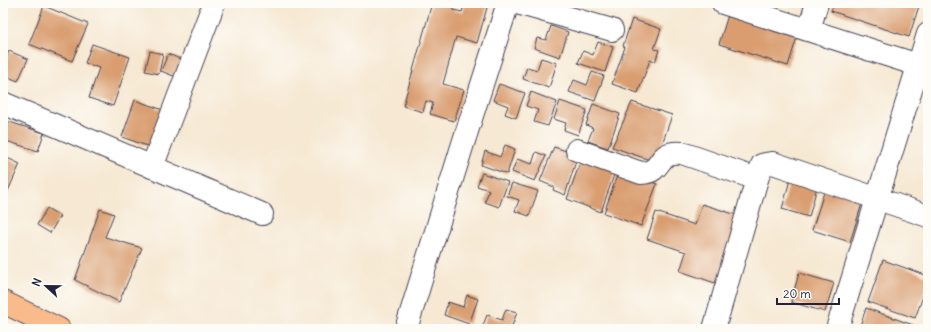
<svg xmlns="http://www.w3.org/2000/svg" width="931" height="332" font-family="Delius,sans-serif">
<rect width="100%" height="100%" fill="#fdfcf7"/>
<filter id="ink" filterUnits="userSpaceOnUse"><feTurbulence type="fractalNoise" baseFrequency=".025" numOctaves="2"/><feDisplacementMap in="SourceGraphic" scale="8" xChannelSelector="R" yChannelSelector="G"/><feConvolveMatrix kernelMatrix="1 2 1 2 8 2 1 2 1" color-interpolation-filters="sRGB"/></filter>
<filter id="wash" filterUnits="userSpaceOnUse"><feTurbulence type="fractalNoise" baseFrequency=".012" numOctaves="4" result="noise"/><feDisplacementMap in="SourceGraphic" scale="16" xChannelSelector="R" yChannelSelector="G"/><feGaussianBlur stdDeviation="0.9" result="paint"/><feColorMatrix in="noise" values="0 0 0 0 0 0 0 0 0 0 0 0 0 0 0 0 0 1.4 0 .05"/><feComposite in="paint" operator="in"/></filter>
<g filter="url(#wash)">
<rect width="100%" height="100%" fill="#f6e8d2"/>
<g id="blocks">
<g fill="#d99d6f">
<polygon points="432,3 455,3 453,10 462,12 465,3 488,4 477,43 456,37 443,84 464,90 454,121 430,114 433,103 426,101 423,112 403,106"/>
<polygon points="794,3 815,3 812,9"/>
<polygon points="834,3 920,3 909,37 831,11"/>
<polygon points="44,6 88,24 72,61 29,44"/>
<polygon points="729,12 798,34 788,66 719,44"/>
<polygon points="632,19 661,29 654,49 659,50 655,62 650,60 638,93 612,84 625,47 623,46"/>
<polygon points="551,26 568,32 560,57 534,48 537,38 546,40"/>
<polygon points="598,42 613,47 605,72 578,63 583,51 593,55"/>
<polygon points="92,44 130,57 113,106 89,98 99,68 85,63"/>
<polygon points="9,51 28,59 18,81 3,75 3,64"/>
<polygon points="150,51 163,54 159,74 145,71"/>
<polygon points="168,54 188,62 181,79 161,71"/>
<polygon points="541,58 557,63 549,88 523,79 527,67 537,70"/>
<polygon points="592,72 604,76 595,101 569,92 574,80 587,85"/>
<polygon points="499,84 525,93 516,118 505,114 508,106 493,100"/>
<polygon points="531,92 557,102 548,126 534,122 538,110 526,106"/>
<polygon points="135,100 163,110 150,147 122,137"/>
<polygon points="560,101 587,110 578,135 564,130 566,123 554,119"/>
<polygon points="632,102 672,115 656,162 612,147"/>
<polygon points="593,104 620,114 608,148 588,141 593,128 586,125"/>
<polygon points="3,120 44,133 38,151 3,140"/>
<polygon points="505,145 515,149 507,174 481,165 485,151 500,157"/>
<polygon points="554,147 578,155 565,195 553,190 554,187 540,181"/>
<polygon points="536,152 546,156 535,181 512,172 517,159 532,164"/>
<polygon points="3,156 20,164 3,202"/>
<polygon points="582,157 616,169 601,212 567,199"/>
<polygon points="928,158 928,167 925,166"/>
<polygon points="619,170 657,184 641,226 604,213"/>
<polygon points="482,173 508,182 499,207 485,202 489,190 477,186"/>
<polygon points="790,180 817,187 809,217 782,209"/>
<polygon points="512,183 538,191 529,216 515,211 519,200 507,196"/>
<polygon points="826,186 864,197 850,242 812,230"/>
<polygon points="702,204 740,216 718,284 680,271 686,252 647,239 656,212 695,225"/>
<polygon points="47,208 60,216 50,233 37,225"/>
<polygon points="100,209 114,214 105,237 142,248 119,302 75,280"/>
<polygon points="883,260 928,276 928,283 915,318 868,302"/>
<polygon points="799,273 834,283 825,312 791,302"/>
<polygon points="467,295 478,299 469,324 444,315 448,302 463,307"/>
<polygon points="866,308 913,325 912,329 859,329"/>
<polygon points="506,309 517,312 511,329 482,328 487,315 502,320"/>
</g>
</g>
</g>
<g filter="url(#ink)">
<use href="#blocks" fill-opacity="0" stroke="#424052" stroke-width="1"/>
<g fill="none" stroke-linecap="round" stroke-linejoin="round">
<g stroke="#424052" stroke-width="24">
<g id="minor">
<polyline points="517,3 612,30"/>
<polyline points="723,3 918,65"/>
<polyline points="809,30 817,3"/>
<polyline points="3,103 262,214"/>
<path d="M577,150l64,23c25,-1 13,-23 41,-20l75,26"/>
<polyline points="152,167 214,3"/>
<polyline points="406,329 461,150 508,3"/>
<polyline points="714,329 757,179 762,165 766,164 773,163 928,216"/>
<polyline points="837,329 928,34"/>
</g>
</g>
<g stroke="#424052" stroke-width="24">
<polyline id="major" points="3,302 59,329"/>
</g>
<use href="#minor" stroke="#fff" stroke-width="22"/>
<use href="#major" stroke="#fabb8c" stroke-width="22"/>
</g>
</g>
<rect width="931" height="332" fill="none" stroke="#fdfcf7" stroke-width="16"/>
<g transform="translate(46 286) rotate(292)" stroke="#fdfcf7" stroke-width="3" paint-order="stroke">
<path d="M0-3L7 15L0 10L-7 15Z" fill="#22223b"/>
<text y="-6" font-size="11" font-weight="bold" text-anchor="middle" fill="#22223b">N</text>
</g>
<path d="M777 298v6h62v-6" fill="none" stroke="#22223b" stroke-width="2"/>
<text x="783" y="298" font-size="12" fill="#22223b" stroke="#fdfcf7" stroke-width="3" paint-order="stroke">20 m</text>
</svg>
